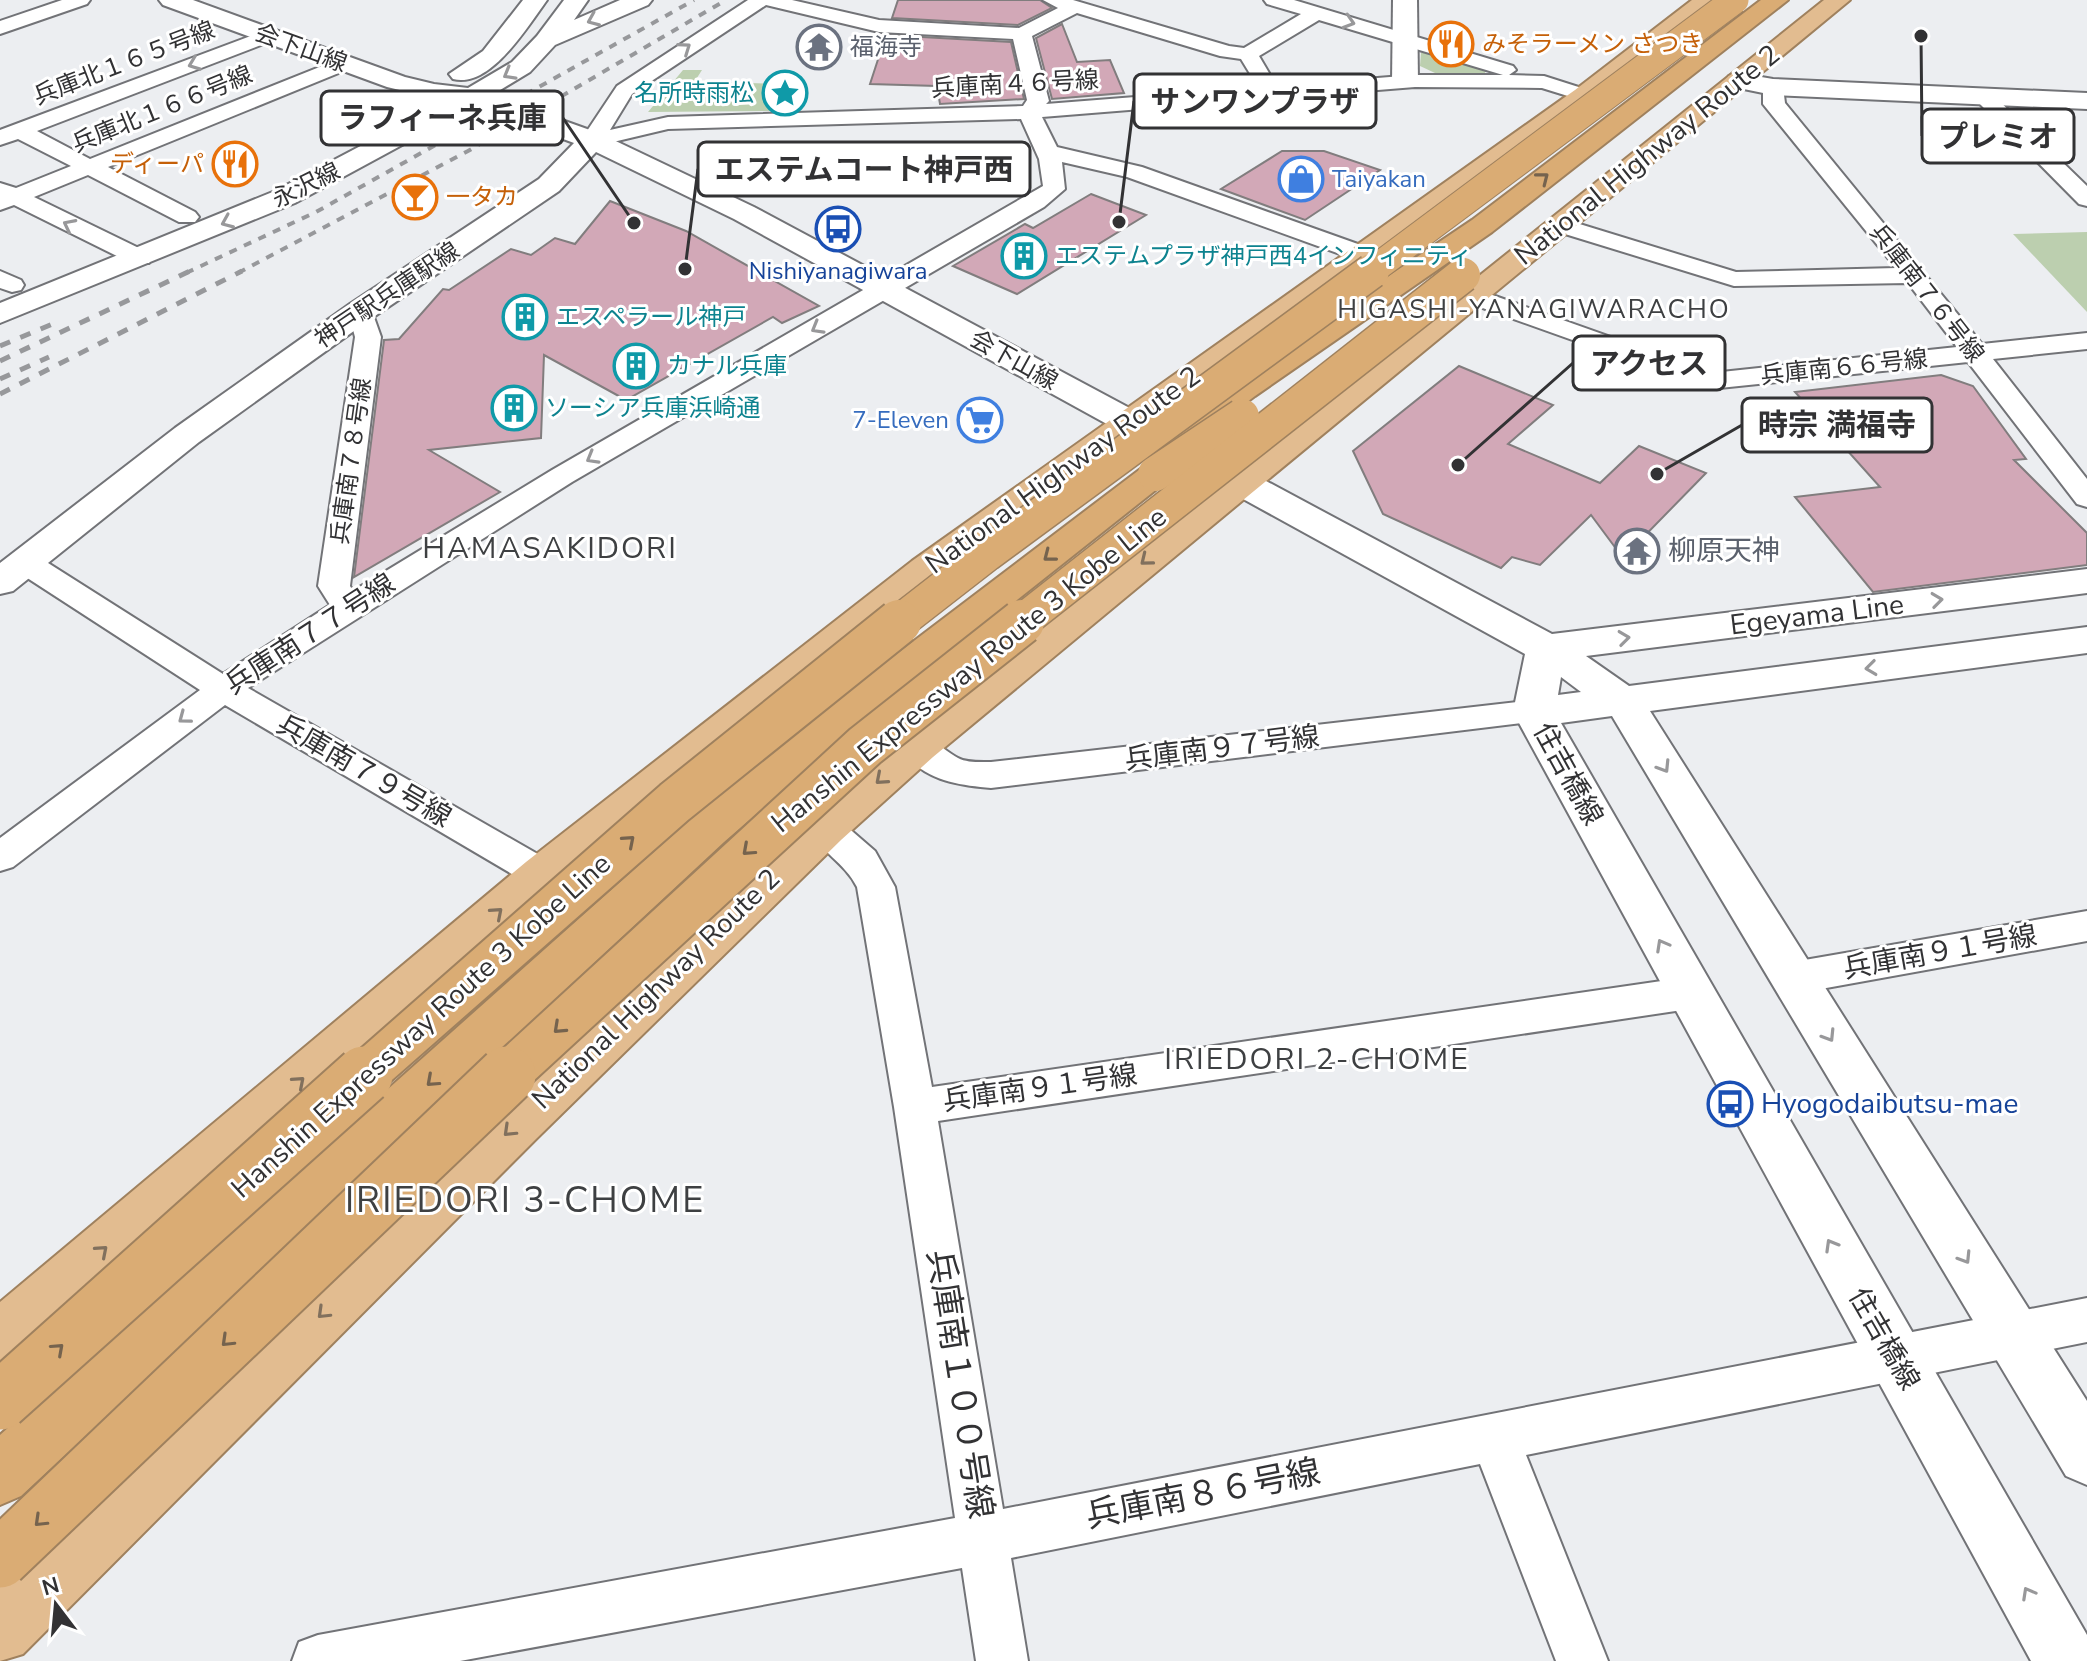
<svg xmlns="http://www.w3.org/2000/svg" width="2087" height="1661" font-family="'Nunito Sans','Noto Sans JP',sans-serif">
<rect width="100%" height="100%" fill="#eceef1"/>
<g fill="#bccfaf">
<polygon points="1431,51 1487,68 1484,75 1435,73 1420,66 1421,53"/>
<polygon points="683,70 702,70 695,81 778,84 772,111 648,112"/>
<polygon points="2087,232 2087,312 2013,234"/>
</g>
<g fill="#d2a8b7" stroke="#817d7e" stroke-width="2">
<polygon points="898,0 1040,0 1052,8 1018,25 892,18"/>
<polygon points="1062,24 1077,62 1110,60 1124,93 1052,99 1036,38"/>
<polygon points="886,35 1011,42 1024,99 940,104 937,86 870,84"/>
<polygon points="1282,151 1324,151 1380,170 1305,220 1221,189"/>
<polygon points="1091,194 1146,215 1017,294 953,266 1025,224 1033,228"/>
<polygon points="610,201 686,231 819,306 782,323 773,317 626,400 544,355 541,438 429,450 500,492 354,577 384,340 399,339 443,289 449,290 511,249 531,255 555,238 575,244"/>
<polygon points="1459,366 1553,405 1508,444 1600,483 1639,446 1706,473 1623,558 1591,515 1540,565 1512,557 1501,568 1383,514 1353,451"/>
<polygon points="1941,375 1973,386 2026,459 2014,460 2087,533 2087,565 1873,592 1795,497 1880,487 1795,392"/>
</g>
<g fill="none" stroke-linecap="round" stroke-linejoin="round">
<g stroke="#727377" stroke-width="4">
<g id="minor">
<polygon points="62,0 90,0 87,4 0,34 0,21"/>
<path d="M748,0h44l87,20 140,8 39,-20 -15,-8h30l156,46 15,2 57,-34 -34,-10 -3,-4h30l219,66 3,4 -7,5 35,1 47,15 4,4 -11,6 -42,-13 -127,-1 -373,30 15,30 85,20 227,81 3,5 -3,5h-18l-224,-81 -65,-15 3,27 -21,18 -472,275 -324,206 307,176 5,10 -5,10 -13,4 -13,-4 -304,-179 -212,162 -13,4v-33l200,-148 -185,-120 -4,-7 4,-7 11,-3 11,3 186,118 107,-69 -12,-19 37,-249 -7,-26 4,-5h18l11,31 -31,249 3,5 199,-121 491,-284 -4,-27 -18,-40 -353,10 -76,18 -8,-2 -3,-5 36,-54zM766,5l113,27 134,7 14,61 -4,6 -355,11 -58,13 22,-36zM1077,13l143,43 21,3 11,18 7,2 10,-6 -10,-17 60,-36 184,55h-88l-369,29 3,-3 -17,-65z"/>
<polygon points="267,30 274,32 277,36 274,40 37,131 90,159 337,60 351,60 354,64 351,68 108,167 195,212 199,217 195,222 179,222 88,175 34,197 149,253 152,258 149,263 131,263 14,205 0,210 0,183 16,188 71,166 18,139 0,145 0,130"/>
<polygon points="1773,81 1783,87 1785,103 1982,344 2087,333 2087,349 1993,359 2087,479 2087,507 2077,504 1968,362 1710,389 1463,301 1459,296 1463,291 1481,291 1712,373 1957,347 1908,283 1734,286 1552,230 1548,225 1552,220 1560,218 1736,272 1896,268 1763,104 1763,87"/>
<polygon points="1983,90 1990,92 2087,186 2087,206 2079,204 1976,100 1972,96 1976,92"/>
<polygon points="0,271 21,280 24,285 21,290 12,292 0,288"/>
<path d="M1534,700l12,4 5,8 -5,8 -555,68c-34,-3 -71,-8 -90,-41l5,-9c24,-7 33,10 52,20 9,5 23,4 33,4z"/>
<path d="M825,815l13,4 37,32 20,36 37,200 757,-110 14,5 6,11 -6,11 -14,5 -751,112 65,388 1084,-211v44l-561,113 82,206h-52l-76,-197 -469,94 17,103h-52l-14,-93 -502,93h-168l7,-19 19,-7 637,-117 -61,-411 -37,-220c-12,-24 -37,-36 -50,-59l5,-9z"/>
<polygon points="2087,911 2087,941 1793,994 1779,989 1773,978 1779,967 1793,962"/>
</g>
</g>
<g stroke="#727377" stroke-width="4">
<g id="tertiary">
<path d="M159,0h34l212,77 29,7 34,4 44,-26 25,-26 27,-36h24l-14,20 46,-20h32l-4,5 -93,40 -25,27 -38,23 109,39 153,73 798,427 535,-65v24l-501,63 43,30 458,-59v26l-437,58 437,690v84l-21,-9 -454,-760 -51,7 526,912v26h-56l-518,-949 12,-58 -791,-435 -138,-67 -37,39 -187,127 -173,124 -186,149 -13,3v-31l175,-135 175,-124 189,-125 35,-36 -100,-37 -179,97 -295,120v-20l275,-112 171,-90 -59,-14 -224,-82zM1561,677l20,15 -23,3z"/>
<path d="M523,0h24c-19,26 -57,89 -94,79l-4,-5 34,-23z"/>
<polygon points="1393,0 1417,0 1418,82 1414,87 1396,87 1392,82"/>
<polygon points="1738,73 1773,79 2087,93 2087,109 1773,95 1729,86 1725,81 1729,76"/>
</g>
</g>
<g stroke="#9f815e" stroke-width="4">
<g id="trunk">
<polygon points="1692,0 1719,0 1593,100 938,577 558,886 20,1357 0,1365 0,1302 526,862 912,561 1575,90"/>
<polygon points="1824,0 1850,0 1254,491 933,757 841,840 536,1139 23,1654 0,1661 0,1587 500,1107 809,816 903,737"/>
</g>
</g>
<g stroke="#9f815e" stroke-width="4">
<g id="motorway">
<polygon points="1761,0 1788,0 1492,232 1255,396 1182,451 1170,454 1158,451 1153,444 1158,437 1231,382 1472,220"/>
<polygon points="1155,463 1167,467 1173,474 1167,481 853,730 724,842 21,1496 0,1505 0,1435 692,818 823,710 1143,467"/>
</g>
</g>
<use href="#minor" fill="#fff" fill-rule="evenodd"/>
<use href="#tertiary" fill="#fff" fill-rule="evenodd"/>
<use href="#trunk" fill="#e2bc90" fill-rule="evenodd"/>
<use href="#motorway" fill="#daac74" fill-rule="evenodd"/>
<g stroke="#97989b" stroke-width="4" stroke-dasharray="8 8" stroke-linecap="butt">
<polyline points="186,273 316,212 694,0"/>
<polyline points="238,273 468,151 726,0"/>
</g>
<g stroke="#97989b" stroke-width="5" stroke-dasharray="11 11" stroke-linecap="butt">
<polyline points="0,346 55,323"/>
<polyline points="0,361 190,271"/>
<polyline points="0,379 49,357"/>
<polyline points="0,394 242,271"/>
</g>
<g stroke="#9f815e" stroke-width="29" stroke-linecap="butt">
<polyline id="motorway-bridge-far3" points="1369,273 1735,0"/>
</g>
<g stroke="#9f815e" stroke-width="37" stroke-linecap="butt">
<g id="motorway-bridge-far2">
<polyline points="1155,474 1242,416"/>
<polyline points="897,624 987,554 1372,271"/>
<polyline points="1019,624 1463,275"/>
</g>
</g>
<g stroke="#9f815e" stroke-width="48" stroke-linecap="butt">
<g id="motorway-bridge-far1">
<polyline points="362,1077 675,802 899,622"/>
<polyline points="505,1077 865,746 1022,622"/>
</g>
</g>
<g stroke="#9f815e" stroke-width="61" stroke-linecap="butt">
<g id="motorway-bridge">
<polyline points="0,1401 364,1075"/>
<polyline points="0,1559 507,1075"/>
</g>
</g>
<use href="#motorway-bridge-far3" stroke="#daac74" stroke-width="27"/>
<use href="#motorway-bridge-far2" stroke="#daac74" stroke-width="34"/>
<use href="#motorway-bridge-far1" stroke="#daac74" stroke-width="44"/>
<use href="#motorway-bridge" stroke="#daac74" stroke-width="57"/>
</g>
<defs><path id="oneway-chevron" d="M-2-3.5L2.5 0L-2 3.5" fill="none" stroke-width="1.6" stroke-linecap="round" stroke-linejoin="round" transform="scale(2)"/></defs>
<g stroke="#98989a">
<use href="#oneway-chevron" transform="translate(593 20) rotate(157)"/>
<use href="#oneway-chevron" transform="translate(1349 22) rotate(17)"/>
<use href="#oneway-chevron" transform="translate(685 48) rotate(-35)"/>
<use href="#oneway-chevron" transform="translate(194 64) rotate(159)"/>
<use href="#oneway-chevron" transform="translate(509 74) rotate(150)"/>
<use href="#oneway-chevron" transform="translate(227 222) rotate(157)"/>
<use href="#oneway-chevron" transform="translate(69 225) rotate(-153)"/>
<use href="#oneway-chevron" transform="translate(817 328) rotate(150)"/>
<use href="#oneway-chevron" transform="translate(592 458) rotate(150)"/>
<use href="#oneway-chevron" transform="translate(1937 600) rotate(-7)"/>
<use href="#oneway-chevron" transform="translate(1624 638) rotate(-7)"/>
<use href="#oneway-chevron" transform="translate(1871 668) rotate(173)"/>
<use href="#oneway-chevron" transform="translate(184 718) rotate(143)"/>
<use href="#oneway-chevron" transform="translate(1664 767) rotate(58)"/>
<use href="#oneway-chevron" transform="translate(1662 945) rotate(-119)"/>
<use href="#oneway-chevron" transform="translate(1829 1036) rotate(58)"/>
<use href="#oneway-chevron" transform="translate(1831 1245) rotate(-120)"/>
<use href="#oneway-chevron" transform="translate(1965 1258) rotate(58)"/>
<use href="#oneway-chevron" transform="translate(2028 1593) rotate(-119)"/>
</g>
<g stroke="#75634e">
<use href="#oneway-chevron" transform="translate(1543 178) rotate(-38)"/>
<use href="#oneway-chevron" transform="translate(1049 556) rotate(142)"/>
<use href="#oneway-chevron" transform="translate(629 841) rotate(-41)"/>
<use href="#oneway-chevron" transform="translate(748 850) rotate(138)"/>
<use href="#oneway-chevron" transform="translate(559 1028) rotate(137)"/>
<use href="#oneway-chevron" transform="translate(432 1081) rotate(138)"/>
<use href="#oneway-chevron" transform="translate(227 1341) rotate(136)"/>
<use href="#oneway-chevron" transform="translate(58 1349) rotate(-42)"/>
<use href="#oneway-chevron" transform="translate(40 1521) rotate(136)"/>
</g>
<g stroke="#81705d">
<use href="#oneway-chevron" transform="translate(1146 560) rotate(141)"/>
<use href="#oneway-chevron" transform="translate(881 779) rotate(139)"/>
<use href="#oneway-chevron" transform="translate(497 913) rotate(-41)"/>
<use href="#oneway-chevron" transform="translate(299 1082) rotate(-41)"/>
<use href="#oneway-chevron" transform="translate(509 1131) rotate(136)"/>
<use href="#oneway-chevron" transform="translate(102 1251) rotate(-41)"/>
<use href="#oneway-chevron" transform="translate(323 1313) rotate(136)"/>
</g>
<defs>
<g id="restaurant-ring" transform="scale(2.3)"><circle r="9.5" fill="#fff" stroke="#e8710a" stroke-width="1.5"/><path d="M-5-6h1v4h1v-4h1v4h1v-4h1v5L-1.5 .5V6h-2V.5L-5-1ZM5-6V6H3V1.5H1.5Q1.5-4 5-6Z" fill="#e8710a"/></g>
<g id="temple-ring" transform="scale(2.3)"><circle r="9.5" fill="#fff" stroke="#6b7280" stroke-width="1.5"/><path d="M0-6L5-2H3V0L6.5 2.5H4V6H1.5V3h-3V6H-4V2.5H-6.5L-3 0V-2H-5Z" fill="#6b7280"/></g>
<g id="sight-ring" transform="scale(2.3)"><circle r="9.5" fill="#fff" stroke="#0f9aa8" stroke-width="1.5"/><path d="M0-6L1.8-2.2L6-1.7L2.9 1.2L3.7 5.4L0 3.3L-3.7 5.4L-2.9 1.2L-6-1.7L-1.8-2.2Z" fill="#0f9aa8"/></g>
<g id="shop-ring" transform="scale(2.3)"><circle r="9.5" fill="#fff" stroke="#3f7fe0" stroke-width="1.5"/><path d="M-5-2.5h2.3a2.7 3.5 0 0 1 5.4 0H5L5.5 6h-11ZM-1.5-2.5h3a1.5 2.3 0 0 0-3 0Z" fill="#3f7fe0"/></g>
<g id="bar-ring" transform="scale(2.3)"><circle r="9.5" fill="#fff" stroke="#e8710a" stroke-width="1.5"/><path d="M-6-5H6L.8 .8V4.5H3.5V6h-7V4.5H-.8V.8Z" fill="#e8710a"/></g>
<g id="bus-ring" transform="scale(2.3)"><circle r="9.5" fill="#fff" stroke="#1a4fb4" stroke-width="1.5"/><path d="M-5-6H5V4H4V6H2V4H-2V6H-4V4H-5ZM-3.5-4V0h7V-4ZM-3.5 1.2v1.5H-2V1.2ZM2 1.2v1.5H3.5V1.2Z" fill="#1a4fb4"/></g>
<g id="building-ring" transform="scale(2.3)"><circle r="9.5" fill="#fff" stroke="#0f9aa8" stroke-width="1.5"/><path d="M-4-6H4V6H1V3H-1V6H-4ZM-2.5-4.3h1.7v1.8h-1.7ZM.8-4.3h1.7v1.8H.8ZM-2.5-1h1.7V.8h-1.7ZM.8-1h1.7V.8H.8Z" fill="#0f9aa8"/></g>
<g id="supermarket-ring" transform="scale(2.3)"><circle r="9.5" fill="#fff" stroke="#3f7fe0" stroke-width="1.5"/><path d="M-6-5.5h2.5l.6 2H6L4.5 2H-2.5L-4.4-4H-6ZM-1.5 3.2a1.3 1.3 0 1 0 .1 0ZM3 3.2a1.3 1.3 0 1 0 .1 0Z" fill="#3f7fe0"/></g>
</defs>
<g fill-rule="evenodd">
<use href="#restaurant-ring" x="1451" y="44"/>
<use href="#temple-ring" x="819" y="47"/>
<use href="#sight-ring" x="785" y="93"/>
<use href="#restaurant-ring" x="235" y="164"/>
<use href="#shop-ring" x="1301" y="179"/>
<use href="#bar-ring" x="415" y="197"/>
<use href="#bus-ring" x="838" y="229"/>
<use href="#building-ring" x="1024" y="256"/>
<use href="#building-ring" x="525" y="317"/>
<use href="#building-ring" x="636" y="366"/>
<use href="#building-ring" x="514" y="408"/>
<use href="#supermarket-ring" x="980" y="420"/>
<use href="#temple-ring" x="1637" y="551"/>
<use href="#bus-ring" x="1730" y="1104"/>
</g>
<g text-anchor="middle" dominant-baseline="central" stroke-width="6" stroke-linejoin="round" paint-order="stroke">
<g font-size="24" fill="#c56008" stroke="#fff" text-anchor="start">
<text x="1482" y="44">みそラーメン さつき</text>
<text x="204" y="164" text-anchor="end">ディーパ</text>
<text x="446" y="197">一タカ</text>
</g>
<g font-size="24" fill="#5b616d" stroke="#fff" text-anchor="start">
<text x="850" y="47">福海寺</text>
</g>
<g font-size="24" fill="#323234" stroke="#fff">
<text transform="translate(301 48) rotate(20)">会下山線</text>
<text transform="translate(124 63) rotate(-21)">兵庫北１６５号線</text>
<text transform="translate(1015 84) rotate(-3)">兵庫南４６号線</text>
<text transform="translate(162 109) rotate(-22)">兵庫北１６６号線</text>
<text transform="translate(306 185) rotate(-26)">永沢線</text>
<text transform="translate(1927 293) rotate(52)">兵庫南７６号線</text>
<text transform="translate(387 295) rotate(-34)">神戸駅兵庫駅線</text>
<text transform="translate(1014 360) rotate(29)">会下山線</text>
<text transform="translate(1844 367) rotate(-6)">兵庫南６６号線</text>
<text transform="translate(351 461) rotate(-82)">兵庫南７８号線</text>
</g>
<g font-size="24" fill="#0d838f" stroke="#fff" text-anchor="start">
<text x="754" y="93" text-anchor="end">名所時雨松</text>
<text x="1055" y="256">エステムプラザ神戸西4インフィニティ</text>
<text x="556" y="317">エスペラール神戸</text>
<text x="667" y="366">カナル兵庫</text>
<text x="545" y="408">ソーシア兵庫浜崎通</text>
</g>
<g font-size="24" fill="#366cbe" stroke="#fff" text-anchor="start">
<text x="1332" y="179">Taiyakan</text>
<text x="949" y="420" text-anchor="end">7-Eleven</text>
</g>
<g font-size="24" fill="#164399" stroke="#fff">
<text x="838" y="271">Nishiyanagiwara</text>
</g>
<g font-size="26" letter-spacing="2" fill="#3e4042" stroke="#fff">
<text x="1534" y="309">HIGASHI-YANAGIWARACHO</text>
</g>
<g font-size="28" fill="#323234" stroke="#fff">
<text transform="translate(1647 155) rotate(-39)">National Highway Route 2</text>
<text transform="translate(1063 470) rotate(-36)">National Highway Route 2</text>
<text transform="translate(1817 615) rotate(-7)">Egeyama Line</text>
<text transform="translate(310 634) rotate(-33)">兵庫南７７号線</text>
<text transform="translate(969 670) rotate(-39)">Hanshin Expressway Route 3 Kobe Line</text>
<text transform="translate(1222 748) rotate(-7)">兵庫南９７号線</text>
<text transform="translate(364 771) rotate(30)">兵庫南７９号線</text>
<text transform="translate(1568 774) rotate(61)">住吉橋線</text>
<text transform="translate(1940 952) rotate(-10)">兵庫南９１号線</text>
<text transform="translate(656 989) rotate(-44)">National Highway Route 2</text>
<text transform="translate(421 1026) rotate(-42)">Hanshin Expressway Route 3 Kobe Line</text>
<text transform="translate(1040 1088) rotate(-8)">兵庫南９１号線</text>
<text transform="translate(1884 1339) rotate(60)">住吉橋線</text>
</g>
<g font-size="28" fill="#5b616d" stroke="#fff" text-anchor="start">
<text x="1668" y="551">柳原天神</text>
</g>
<g font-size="28" fill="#164399" stroke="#fff" text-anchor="start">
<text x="1761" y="1104">Hyogodaibutsu-mae</text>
</g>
<g font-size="30" letter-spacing="2" fill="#3e4042" stroke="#fff">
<text x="550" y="548">HAMASAKIDORI</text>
<text x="1317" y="1059">IRIEDORI 2-CHOME</text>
</g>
<g font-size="34" fill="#323234" stroke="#fff">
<text transform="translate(960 1384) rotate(81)">兵庫南１００号線</text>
<text transform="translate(1203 1494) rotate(-11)">兵庫南８６号線</text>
</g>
<g font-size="36" letter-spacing="2" fill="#3e4042" stroke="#fff">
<text x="525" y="1200">IRIEDORI 3-CHOME</text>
</g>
</g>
<path fill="none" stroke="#323234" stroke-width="3" d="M1119 222L1134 101M634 223L563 118M1921 36L1922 136M685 269L698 169M1458 465L1573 363M1657 474L1742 425"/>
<g fill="#323234" stroke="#fff" stroke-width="3">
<circle cx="1119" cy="222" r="8"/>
<circle cx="634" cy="223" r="8"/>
<circle cx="1921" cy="36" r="8"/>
<circle cx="685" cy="269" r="8"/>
<circle cx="1458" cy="465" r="8"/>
<circle cx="1657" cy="474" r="8"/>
</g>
<g fill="#fff" stroke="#323234" stroke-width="3">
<rect x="1134" y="74" width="242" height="54" rx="8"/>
<rect x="321" y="91" width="242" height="54" rx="8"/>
<rect x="1922" y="109" width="152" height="54" rx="8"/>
<rect x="698" y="142" width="332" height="54" rx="8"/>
<rect x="1573" y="336" width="152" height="54" rx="8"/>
<rect x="1742" y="398" width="190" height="54" rx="8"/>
</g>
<g font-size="30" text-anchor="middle" font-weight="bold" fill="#323234">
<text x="1255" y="112">サンワンプラザ</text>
<text x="442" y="128">ラフィーネ兵庫</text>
<text x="1998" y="147">プレミオ</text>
<text x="864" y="180">エステムコート神戸西</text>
<text x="1649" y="374">アクセス</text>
<text x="1837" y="435">時宗 満福寺</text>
</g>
<g transform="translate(56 1605) rotate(344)" stroke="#ffffff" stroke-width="6" paint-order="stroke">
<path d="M0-6L14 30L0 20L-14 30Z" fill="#323234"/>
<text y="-12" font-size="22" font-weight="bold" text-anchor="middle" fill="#323234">N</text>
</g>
</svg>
